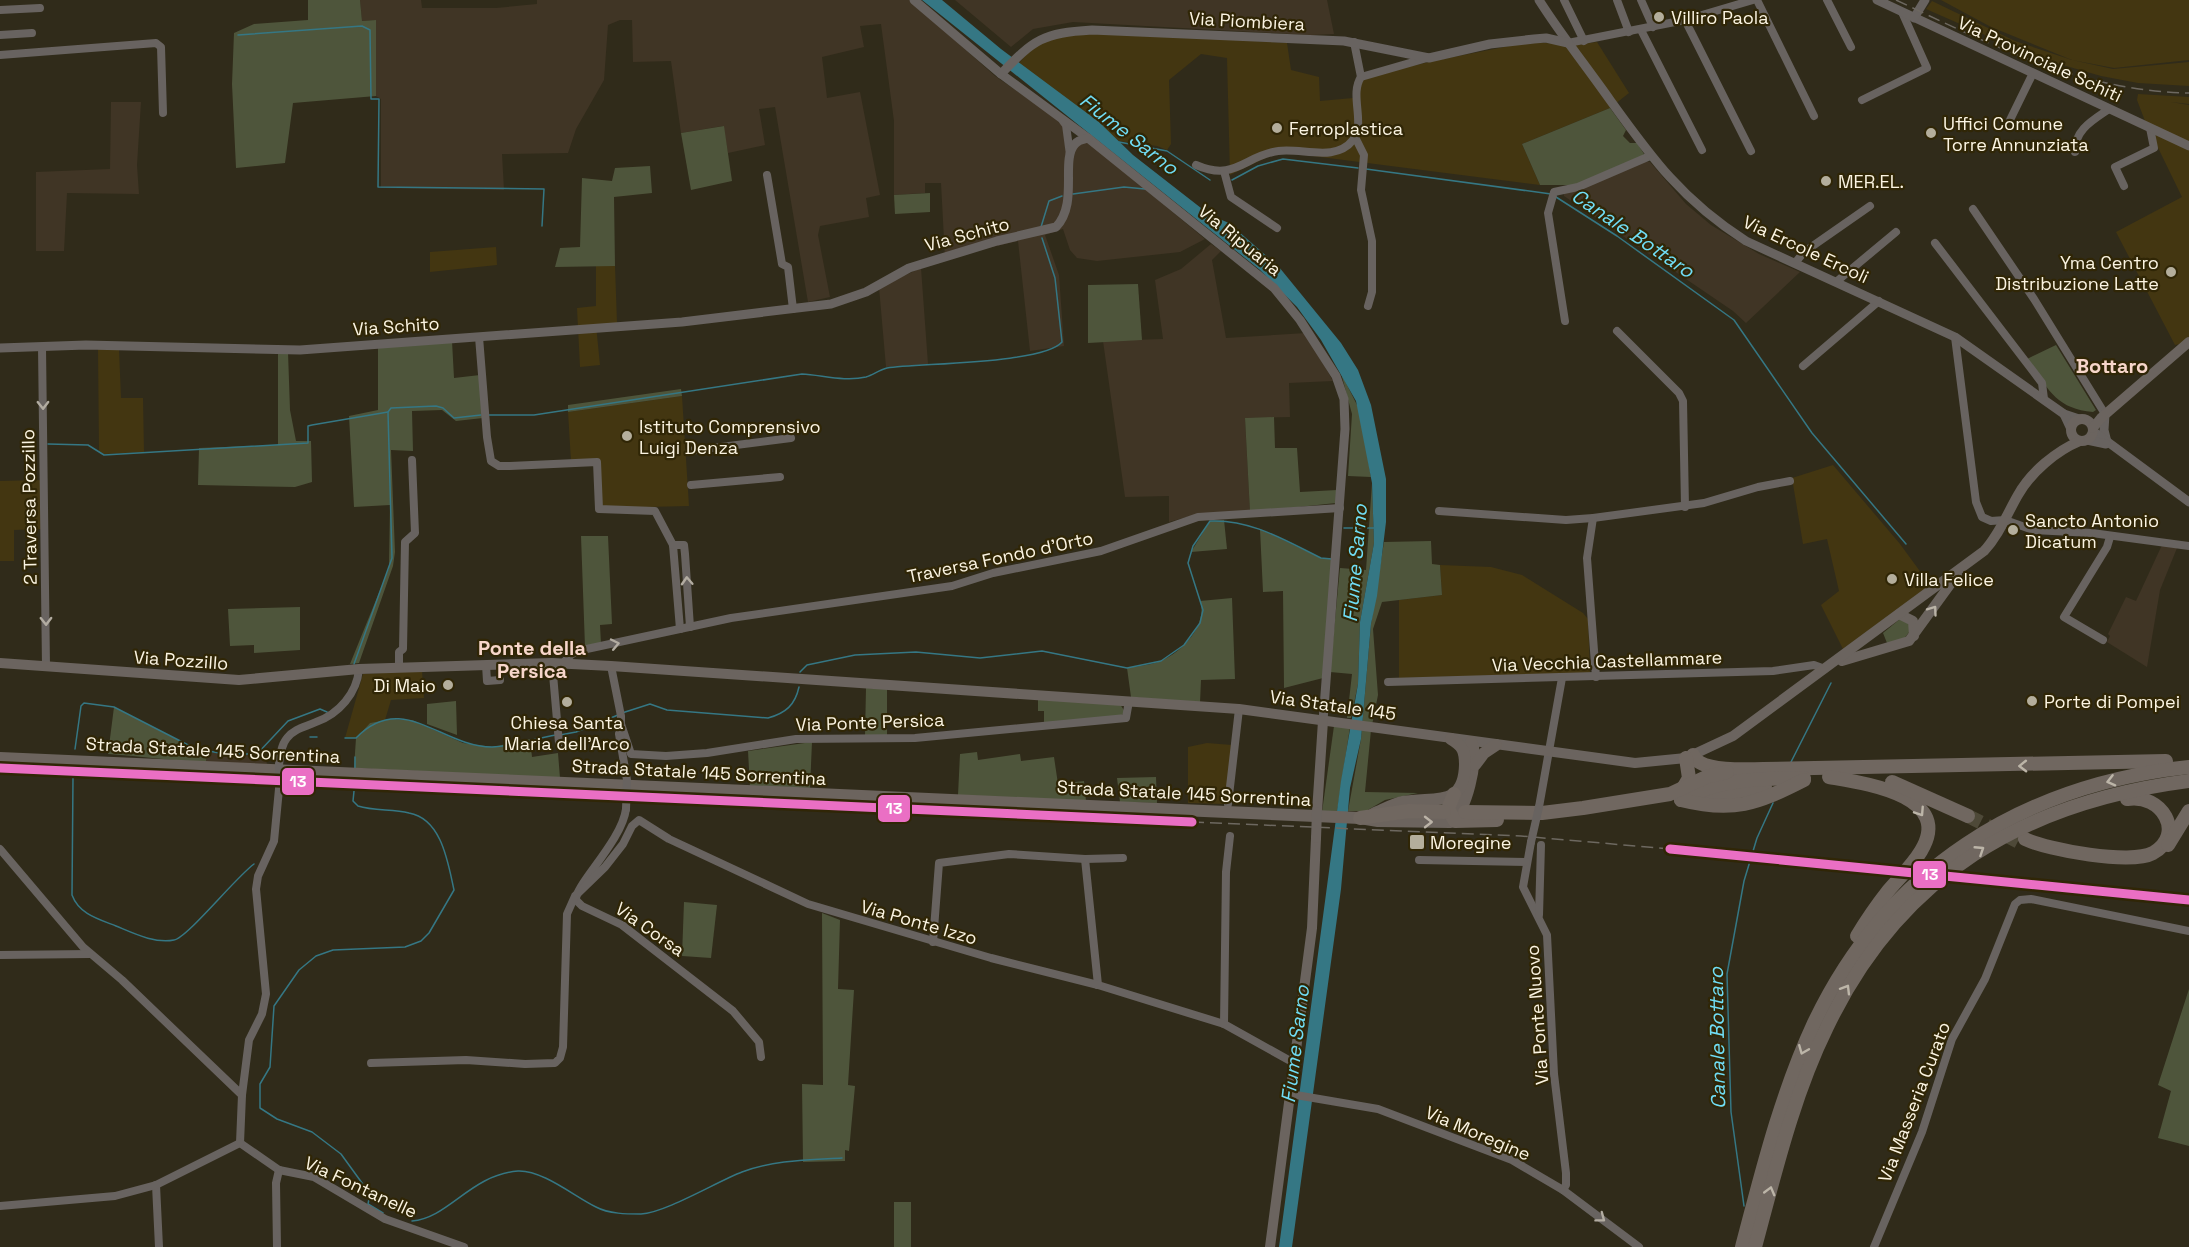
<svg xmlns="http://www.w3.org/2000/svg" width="2189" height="1247" font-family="'Space Grotesk',sans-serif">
<rect width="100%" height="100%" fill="#302b1a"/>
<g fill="#433611">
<polygon points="1941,0 2189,0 2189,60 2114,68 2072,60 2113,69 2189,62 2189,86 2138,83 2101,76 2035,57 1926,9 1932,1 2015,41 2072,60 1991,27"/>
<polygon points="1101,32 1287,43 1291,70 1319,77 1320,101 1353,98 1362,81 1371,76 1433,61 1530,42 1576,45 1597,42 1629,93 1610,108 1522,144 1540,185 1289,153 1274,154 1230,175 1227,58 1201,54 1169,80 1171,144 1167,150 1157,146 1119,141 1019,63 1031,49 1045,41 1071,34"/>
<polygon points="2138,94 2189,97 2189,104 2171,102 2189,105 2189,342 2175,345 2116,232 2182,197 2145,121 2137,100"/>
<polygon points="496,247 497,265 430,272 430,252"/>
<polygon points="596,266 615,266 617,323 596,325 600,365 580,367 577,308 596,306"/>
<polygon points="98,349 119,349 121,398 143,398 144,452 104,454 99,451"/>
<polygon points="682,396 689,506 605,508 602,505 600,460 571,461 568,412"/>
<polygon points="1833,465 1900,544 1930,585 1843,649 1821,605 1839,591 1827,539 1803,544 1792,478"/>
<polygon points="42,480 42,529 14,530 14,561 0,561 0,481"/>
<polygon points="1440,565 1491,567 1522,575 1583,613 1588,619 1590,673 1399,678 1399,600 1442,595"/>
<polygon points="422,671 424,698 391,700 385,720 370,723 356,738 345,738 363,674"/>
<polygon points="1207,743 1232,745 1225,804 1188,803 1188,747"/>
</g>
<g fill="#403525">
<polygon points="360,0 421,0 422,8 496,8 537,4 537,0 910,0 995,76 1059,120 1063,126 1066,152 1087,141 1205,239 1180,252 1097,261 1077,258 1070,250 1063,229 1045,235 1059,275 1064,346 1030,351 1018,241 945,258 941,183 925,183 925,193 894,195 894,121 881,24 860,26 864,47 822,57 827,98 860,92 880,195 866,198 869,217 820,226 818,235 830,297 808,302 775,107 759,109 765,145 728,153 723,126 681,133 671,61 633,62 632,20 620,20 608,25 604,80 576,129 568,153 502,154 504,190 381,188 381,99 376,96 376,20 362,21"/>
<polygon points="955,0 1327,0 1334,34 1310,35 1073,22 1033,29 1011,47"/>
<polygon points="111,102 141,102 137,165 139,194 67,193 64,251 36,251 36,172 110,169"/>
<polygon points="1645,161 1650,162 1686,204 1711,225 1759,254 1800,272 1746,323 1733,311 1564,196 1564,191"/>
<polygon points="1211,244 1221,251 1212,260 1226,338 1306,333 1333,381 1289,383 1290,417 1245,418 1250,512 1187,517 1169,522 1169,496 1125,497 1103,341 1163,339 1155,280 1181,269"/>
<polygon points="921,268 928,364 886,367 879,287"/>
<polygon points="2162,545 2177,548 2160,590 2147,667 2107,642 2110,636 2108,634 2126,597 2136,601"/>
<polygon points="207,752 264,753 267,764 206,762"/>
</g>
<g fill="#4e553b">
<polygon points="308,0 360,0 362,21 376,20 376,96 293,103 285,163 236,168 232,84 234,33 254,24 308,20"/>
<polygon points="1610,108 1626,130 1623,136 1630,143 1637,143 1644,154 1643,157 1576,185 1540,185 1522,144"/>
<polygon points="724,126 732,181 691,190 681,133"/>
<polygon points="650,166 652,193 614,197 615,266 555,267 560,248 580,247 582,178 612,181 615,168"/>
<polygon points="930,193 930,212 895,214 894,195"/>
<polygon points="1138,284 1142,340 1088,343 1088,285"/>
<polygon points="452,341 454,378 480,375 483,418 456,421 442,410 412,411 413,451 391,450 395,552 393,566 359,663 350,664 389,568 390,505 354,507 349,416 378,410 378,347"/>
<path d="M2056,345l40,65 -3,2c-38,-3 -45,-24 -66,-53z"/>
<polygon points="278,352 288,352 290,410 296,441 311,441 312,482 295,487 198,485 199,448 278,445"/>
<polygon points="1341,373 1360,411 1371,477 1348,476 1352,414"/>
<polygon points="681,389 682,396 568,412 568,405"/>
<polygon points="1274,417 1275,448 1297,448 1300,492 1337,490 1336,503 1250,512 1245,418"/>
<polygon points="1372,483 1374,543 1360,622 1358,684 1351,718 1347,718 1352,674 1330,672 1340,568 1366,570"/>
<polygon points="1224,520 1227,549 1191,552 1210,521"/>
<polygon points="1260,529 1321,558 1332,559 1323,678 1284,688 1283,591 1263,592"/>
<polygon points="581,536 608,536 612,624 600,625 601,644 585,647"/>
<polygon points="1431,541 1432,564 1440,565 1442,595 1382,602 1373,629 1378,695 1371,730 1365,792 1418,793 1385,800 1366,811 1348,811 1361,739 1371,624 1384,542"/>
<path d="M1232,598l3,81 -34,1 -1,23 -69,-6 -4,-29c11,-2 24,-3 34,-7 21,-9 47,-36 39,-60z"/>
<polygon points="300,607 300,650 254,653 254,645 230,646 228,609"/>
<polygon points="1900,619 1904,619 1912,628 1904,639 1887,643 1883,633"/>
<polygon points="866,688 887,689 887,735 865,736"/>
<polygon points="1038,699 1120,704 1125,712 1122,715 1044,724 1044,711 1038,711"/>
<polygon points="456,701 457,735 427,724 427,704"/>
<path d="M114,707l80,41 13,4 -1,10c-33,-1 -65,-6 -98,-8z"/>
<polygon points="391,719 412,720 463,743 492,747 530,739 532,757 558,753 560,778 354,768 356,738 370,723"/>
<polygon points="1334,726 1350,727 1337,812 1322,812"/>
<polygon points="812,742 810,788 750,787 748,751"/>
<polygon points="977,752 978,760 1020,754 1021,761 1054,757 1058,784 1084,781 1086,801 958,795 960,754"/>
<polygon points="1156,777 1157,803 1120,802 1117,778"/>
<polygon points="684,902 717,905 711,958 682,956"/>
<polygon points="822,913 840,920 838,989 854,990 848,1085 855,1086 849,1151 845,1150 845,1161 803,1162 802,1084 823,1085"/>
<polygon points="2189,989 2189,1146 2158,1138 2171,1091 2158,1085"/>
<rect x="894" y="1202" width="17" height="45"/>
</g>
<polygon fill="#357784" points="922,0 942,0 1001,49 1099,122 1133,155 1210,215 1229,223 1279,267 1341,343 1358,370 1371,405 1386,479 1386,522 1377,596 1371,624 1361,739 1350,788 1341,889 1292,1247 1279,1247 1341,781 1358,684 1360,622 1374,543 1372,483 1356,401 1321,340 1297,307 1260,270"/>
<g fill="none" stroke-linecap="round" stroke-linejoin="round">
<g stroke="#357784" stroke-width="1.5">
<polyline points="238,35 362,26 370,30 371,99 379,99 378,187 544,189 542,226"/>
<polyline points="1119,142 1167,151 1210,180"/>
<polyline points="1366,169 1551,194"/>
<polyline points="1232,180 1258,166 1283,159 1358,168"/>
<polyline points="1073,194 1124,187 1145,189"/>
<polyline points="1556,197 1617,236 1734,320 1812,433 1906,544"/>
<polyline points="1041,227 1049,201 1062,196"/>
<path d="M488,415h46l268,-41c20,1 43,8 64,3 7,-2 13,-7 21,-9 32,-5 156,-4 175,-26l-7,-64 -13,-40"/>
<polyline points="48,444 88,445 104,455 308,443 308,426 312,425 388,412"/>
<polyline points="1344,528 1375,528"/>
<polyline points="354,664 392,558 388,412 391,408 436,406 443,408 454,418 481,415"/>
<path d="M800,672l7,-7 48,-10 61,-3 64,6 62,-7 85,17 34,-7 23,-16 16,-22 3,-13 -15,-47 5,-17 17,-25c41,-2 76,20 111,37l11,1"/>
<path d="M622,713l28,-9 17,6 101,8c18,-5 27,-13 31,-31"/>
<polyline points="560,735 576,732 618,715"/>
<polyline points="310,737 317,737"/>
<path d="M345,738h11c47,-48 85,9 136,9 18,0 44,-9 64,-12"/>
<polyline points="75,749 81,706 84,703 114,707 194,748 224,754 257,754 288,721 320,709 327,712"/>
<polyline points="1791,762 1831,683"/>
<polyline points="355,768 355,757"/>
<path d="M73,777l-1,118c7,19 26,24 44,31 17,7 39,18 58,14 13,-2 61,-62 80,-76"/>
<path d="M354,791l-1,10 5,5c16,5 34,3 51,7 33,6 39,50 45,77l-25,43 -8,8 -16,6 -72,3 -17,6 -17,14 -25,36 -4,61 -10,17v24l17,11 35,13 29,22 29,40 -2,10 15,9"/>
<polyline points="1744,1206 1731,1112 1727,974 1744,881 1757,838 1773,803"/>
<path d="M412,1221c37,-3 58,-46 106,-50 25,-1 57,26 78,36 13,7 31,7 45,7 24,-1 77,-33 101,-42 32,-12 66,-12 100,-14"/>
</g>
<polyline stroke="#4e4938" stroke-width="14" stroke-dasharray="14 7" stroke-linecap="butt" points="1968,816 2021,843"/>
<g stroke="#686360" stroke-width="8">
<polyline points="1564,0 1584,41"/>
<polyline points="1617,0 1629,32"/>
<polyline points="1641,0 1653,27"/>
<polyline points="1757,0 1814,116"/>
<polyline points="1827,0 1851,47"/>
<polyline points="0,10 40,8"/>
<polyline points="1685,20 1751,151"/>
<polyline points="1641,30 1702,150"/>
<polyline points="0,35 32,33"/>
<polyline points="1354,42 1361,77"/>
<polyline points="1568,43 1685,20 1753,0"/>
<polyline points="0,55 156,43 161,47 163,113"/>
<polyline points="1862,100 1927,68 1902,12"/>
<polyline points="2010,120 2033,73"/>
<polyline points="1063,121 1066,125 1070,155"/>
<polyline points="1355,137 1364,155 1361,190 1372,241 1372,292 1368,306"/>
<path d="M2075,152c-1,-22 18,-32 34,-43"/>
<path d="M1196,165c39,17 48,-9 82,-14 23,-4 57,12 75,-11 13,-17 -4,-45 8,-63l66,-19"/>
<polyline points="1224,171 1231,197 1277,228"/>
<polyline points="767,175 782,264 788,267 793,309"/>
<polyline points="2124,186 2115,167 2154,148 2150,128"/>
<polyline points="1973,209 2034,299 2105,414"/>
<polyline points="1935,243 2042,383 2044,399"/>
<polyline points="1795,263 1804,252 1870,206"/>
<polyline points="1836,282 1896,232"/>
<polyline points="1565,321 1548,213 1554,192 1578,187 1650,156"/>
<polyline points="1617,331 1679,393 1683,401 1685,507"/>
<polyline points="479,337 487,437 491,461 499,466 510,466 597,462 599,509 655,511 673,545 680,629"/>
<polyline points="1955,337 1976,502 1982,517 1991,521 2005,520 2033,530 2092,533 2189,546"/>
<polyline points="42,347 46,667"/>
<polyline points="1803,366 1879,301"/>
<polyline points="689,451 791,438"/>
<polyline points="691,485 780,477"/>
<polyline points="1439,511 1566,520 1593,518 1704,503 1758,487 1790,481"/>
<polyline points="1593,518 1587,558 1596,677"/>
<polyline points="673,545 684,545 685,554 690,627"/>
<polyline points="2103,640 2064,617 2107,547 2110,537"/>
<polyline points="552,663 559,743"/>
<polyline points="562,664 572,654 582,650 731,618 952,586 993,573 1101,551 1198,517 1340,508"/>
<polyline points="486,665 487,681 500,680"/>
<polyline points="611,666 621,716 621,727"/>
<polyline points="399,668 399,652 403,649 405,542 415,533 412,460"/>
<polyline points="1388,682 1773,671 1814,665 1825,669"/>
<polyline points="621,724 631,754 666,756 707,753 796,739 915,738 1126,718 1129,701"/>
<path d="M279,765c1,-9 2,-20 8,-27 8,-10 19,-11 29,-16 23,-8 41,-29 43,-53"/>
<polyline points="1228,804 1239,709"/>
<polyline points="1539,807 1562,678"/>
<path d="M626,809c-4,32 -52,77 -50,91l6,6 40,19 111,86 26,31 2,15"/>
<polyline points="1531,842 1523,887 1547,935 1554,1074 1566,1173 1566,1185 1563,1190"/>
<polyline points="0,849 83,947 122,980 242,1095 240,1143"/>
<polyline points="1085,859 1098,985"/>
<polyline points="1419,860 1526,862"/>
<polyline points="1539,915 1541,845"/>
<polyline points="933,942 939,863 1009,854 1085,859 1123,858"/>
<polyline points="0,955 90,954"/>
<polyline points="1224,1024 1226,872 1230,836"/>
<polyline points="371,1063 466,1060 525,1064 555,1063 560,1058 563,1047 567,914 575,896 605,867 623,844 632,826 639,820 669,839 808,904 991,958 1098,985 1224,1024 1294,1063"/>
<polyline points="1290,1094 1378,1109 1512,1160 1563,1190 1639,1247"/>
<polyline points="242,1095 249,1040 262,1014 266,994 256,889 258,876 274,841 279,789"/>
<polyline points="240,1143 279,1170"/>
<polyline points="279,1170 314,1177 385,1219 464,1247"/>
<polyline points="156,1185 159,1247"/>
<polyline points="0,1206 115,1196 156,1185 240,1143"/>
<polyline points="277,1247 276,1183 279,1170"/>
<polyline points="1874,1247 1922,1132 1952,1039 1985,979 2015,904 2020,900 2031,899 2189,931"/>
</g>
<g stroke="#686360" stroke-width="9">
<polyline points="914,0 1001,74 1088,138 1274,288 1300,320 1336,376 1344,399 1345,429 1323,721"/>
<path d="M1539,0c19,30 40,57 61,86 47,65 77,111 146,155l209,96 109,77 15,5"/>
<polyline points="1877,0 2189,146"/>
<polyline points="1914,18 1925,0"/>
<path d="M1001,74c33,-35 42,-41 91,-44l252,11 85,17 61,-14 44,-5 12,-1 22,5"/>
<path d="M0,348l86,-3 214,5 382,-28 149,-18 35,-12 43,-24 88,-27 59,-14c23,-24 4,-67 19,-83 3,-4 9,-5 13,-6"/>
<polyline points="2064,414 2071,429"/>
<polyline points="2105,414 2104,430 2107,442"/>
<polyline points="2093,431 2189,502"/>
<polyline points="2087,440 2106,444"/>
</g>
<g stroke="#6b645f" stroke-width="10">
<circle cx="2082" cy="430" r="11"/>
<polyline points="2093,428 2101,418 2189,342"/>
<polyline points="1899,614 1913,621 1914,636"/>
<polyline points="1842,661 1909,641 1957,575"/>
<path d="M0,663l239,17 120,-11 97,-3 96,-3 59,3 628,43 396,54 51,-5 47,-22 251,-185c15,-16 23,-37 34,-56 13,-23 38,-44 62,-54"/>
<polyline points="1317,812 1323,721"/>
<polyline points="1270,1247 1312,928 1316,838"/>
</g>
<g stroke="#6c645e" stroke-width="12">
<path d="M0,758l1360,60 18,3 72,1c15,-5 30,-67 21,-80"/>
<polyline points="1475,765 1484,753 1496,745"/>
<path d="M1373,814c10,-4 20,-10 30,-12 30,-6 61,7 62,-37 0,-14 -2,-19 -14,-26"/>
</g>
<g stroke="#706760" stroke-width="14">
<path d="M1693,755c7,18 53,14 70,14l403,-8"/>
<path d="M1829,777c34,6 126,18 92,74 -9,15 -22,27 -33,40 -11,14 -22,30 -31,45"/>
<polyline points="1892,782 1968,816"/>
<polyline points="1682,790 1689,778 1686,758"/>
<polyline points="1454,794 1448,809 1455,821 1497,820"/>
<polyline points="1707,796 1765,787"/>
<path d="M1681,800c38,-22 80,-21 123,-22"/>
<path d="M1681,800c52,13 76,4 123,-20"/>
<polyline points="1465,812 1542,813 1583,808 1670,794 1706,777 1727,772"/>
<polyline points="1360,818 1409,811 1444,812"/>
<path d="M2025,839c23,11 106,26 128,14 33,-19 9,-60 -26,-54"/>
<polyline points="2168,845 2189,811"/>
<path d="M1742,1247c20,-76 39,-153 72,-224 73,-154 208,-238 375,-256"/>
<path d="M1755,1247c20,-74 38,-151 72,-220 73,-153 198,-225 362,-246"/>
</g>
<g stroke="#6d6860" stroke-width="1.5" stroke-dasharray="12 6" stroke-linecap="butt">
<path d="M1896,0c95,45 186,91 293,93"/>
<polyline points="1192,822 1521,836 1670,849"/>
</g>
<g stroke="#686360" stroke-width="8">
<polyline points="619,734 627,780 626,809"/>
<polyline points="279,789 279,765"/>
<polyline points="1531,842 1539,807"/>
</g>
<polyline stroke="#6b645f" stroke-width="10" points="1316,838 1317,812"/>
<g stroke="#302606" stroke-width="14">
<g id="rail-1">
<polyline points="0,768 1192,822"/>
<polyline points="1670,849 2189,900"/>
</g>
</g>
<use href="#rail-1" stroke="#ea6fc4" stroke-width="9"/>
</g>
<defs><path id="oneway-chevron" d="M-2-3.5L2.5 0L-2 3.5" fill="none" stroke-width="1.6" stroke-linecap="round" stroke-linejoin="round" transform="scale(1.5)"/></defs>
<g stroke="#b2aca1">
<use href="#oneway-chevron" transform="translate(43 405) rotate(89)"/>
<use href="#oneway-chevron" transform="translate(687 581) rotate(-93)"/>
<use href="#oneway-chevron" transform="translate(46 621) rotate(89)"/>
<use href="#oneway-chevron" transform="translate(615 644) rotate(-12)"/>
<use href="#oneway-chevron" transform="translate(1601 1218) rotate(37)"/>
</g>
<use stroke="#bab3a7" href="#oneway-chevron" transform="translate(1933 610) rotate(-54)"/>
<g stroke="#bcb5a8">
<use href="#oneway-chevron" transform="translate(2023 766) rotate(179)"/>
<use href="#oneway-chevron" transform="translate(2111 781) rotate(166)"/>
<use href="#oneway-chevron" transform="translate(1920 812) rotate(57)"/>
<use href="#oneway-chevron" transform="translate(1980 850) rotate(-33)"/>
<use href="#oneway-chevron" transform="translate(1846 989) rotate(-59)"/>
<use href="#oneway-chevron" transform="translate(1803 1050) rotate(112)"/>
<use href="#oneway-chevron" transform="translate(1770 1191) rotate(-75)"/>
</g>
<use stroke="#bbb3a7" href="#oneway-chevron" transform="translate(1428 822)"/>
<g fill="#b4ae9c" stroke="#302606" stroke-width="2">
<circle cx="1659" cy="17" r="6"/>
<circle cx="1277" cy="128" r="6"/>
<circle cx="1931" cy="133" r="6"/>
<circle cx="1826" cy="181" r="6"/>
<circle cx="2171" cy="272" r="6"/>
<circle cx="627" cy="436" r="6"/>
<circle cx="2013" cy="530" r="6"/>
<circle cx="1892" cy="579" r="6"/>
<circle cx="448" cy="685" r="6"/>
<circle cx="2032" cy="701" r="6"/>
<circle cx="567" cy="702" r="6"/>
<rect x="1409" y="834" width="16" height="16" rx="3"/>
</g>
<g text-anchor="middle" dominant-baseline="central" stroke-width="4.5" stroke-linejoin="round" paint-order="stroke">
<g font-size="18" fill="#fbf4e2" stroke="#302606" text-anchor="start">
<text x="1671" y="17">Villiro Paola</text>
<text x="1943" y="123">Uffici Comune<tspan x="1943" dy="21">Torre Annunziata</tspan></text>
<text x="1289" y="128">Ferroplastica</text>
<text x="1838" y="181">MER.EL.</text>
<text x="2159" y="262" text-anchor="end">Yma Centro<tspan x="2159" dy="21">Distribuzione Latte</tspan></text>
<text x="639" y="426">Istituto Comprensivo<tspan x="639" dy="21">Luigi Denza</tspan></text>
<text x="2025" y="520">Sancto Antonio<tspan x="2025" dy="21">Dicatum</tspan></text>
<text x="1904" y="579">Villa Felice</text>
<text x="436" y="685" text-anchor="end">Di Maio</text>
<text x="2044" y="701">Porte di Pompei</text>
<text x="567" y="722" text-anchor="middle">Chiesa Santa<tspan x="567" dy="21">Maria dell'Arco</tspan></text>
<text x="1430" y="842">Moregine</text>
</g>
<g font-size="18" fill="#fbf4e2" stroke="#302606">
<text transform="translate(1247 21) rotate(3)">Via Piombiera</text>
<text transform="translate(2040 59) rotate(25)">Via Provinciale Schiti</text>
<text transform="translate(967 234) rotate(-15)">Via Schito</text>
<text transform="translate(1240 240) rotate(39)">Via Ripuaria</text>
<text transform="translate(1806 249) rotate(25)">Via Ercole Ercoli</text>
<text transform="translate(396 326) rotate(-4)">Via Schito</text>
<text transform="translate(29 507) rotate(-91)">2 Traversa Pozzillo</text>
<text transform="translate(1000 557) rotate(-12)">Traversa Fondo d'Orto</text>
<text transform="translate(181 660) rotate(4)">Via Pozzillo</text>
<text transform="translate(1607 661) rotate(-2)">Via Vecchia Castellammare</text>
<text transform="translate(1333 705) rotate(8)">Via Statale 145</text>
<text transform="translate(870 722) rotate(-2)">Via Ponte Persica</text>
<text transform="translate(213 750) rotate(3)">Strada Statale 145 Sorrentina</text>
<text transform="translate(699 772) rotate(3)">Strada Statale 145 Sorrentina</text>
<text transform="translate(1184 793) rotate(3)">Strada Statale 145 Sorrentina</text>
<text transform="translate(919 922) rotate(16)">Via Ponte Izzo</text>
<text transform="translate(650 929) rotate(35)">Via Corsa</text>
<text transform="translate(1537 1015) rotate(-94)">Via Ponte Nuovo</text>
<text transform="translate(1914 1102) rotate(-69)">Via Masseria Curato</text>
<text transform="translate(1478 1133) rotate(23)">Via Moregine</text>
<text transform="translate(361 1187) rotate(25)">Via Fontanelle</text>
</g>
<g font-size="20" font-style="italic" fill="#70ddf5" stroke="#302606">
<text transform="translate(1129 134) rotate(38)">Fiume Sarno</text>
<text transform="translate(1633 233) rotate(34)">Canale Bottaro</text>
<text transform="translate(1355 563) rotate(-85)">Fiume Sarno</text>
<text transform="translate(1717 1038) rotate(-91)">Canale Bottaro</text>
<text transform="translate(1295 1044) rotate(-83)">Fiume Sarno</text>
</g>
<g font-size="20" font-weight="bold" fill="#f7d6ca" stroke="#302606">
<text x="2112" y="366">Bottaro</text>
<text x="532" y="648">Ponte della<tspan x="532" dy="23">Persica</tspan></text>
</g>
</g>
<g stroke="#302606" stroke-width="2">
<rect x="281" y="767" width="34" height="29" rx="6" fill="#ea6fc4"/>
<rect x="877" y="794" width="34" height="29" rx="6" fill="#ea6fc4"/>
<rect x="1912" y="860" width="35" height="29" rx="6" fill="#ea6fc4"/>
</g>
<g font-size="16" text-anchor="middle" font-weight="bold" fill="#fff">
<text x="298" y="787">13</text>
<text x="894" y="814">13</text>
<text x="1930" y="880">13</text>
</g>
</svg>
